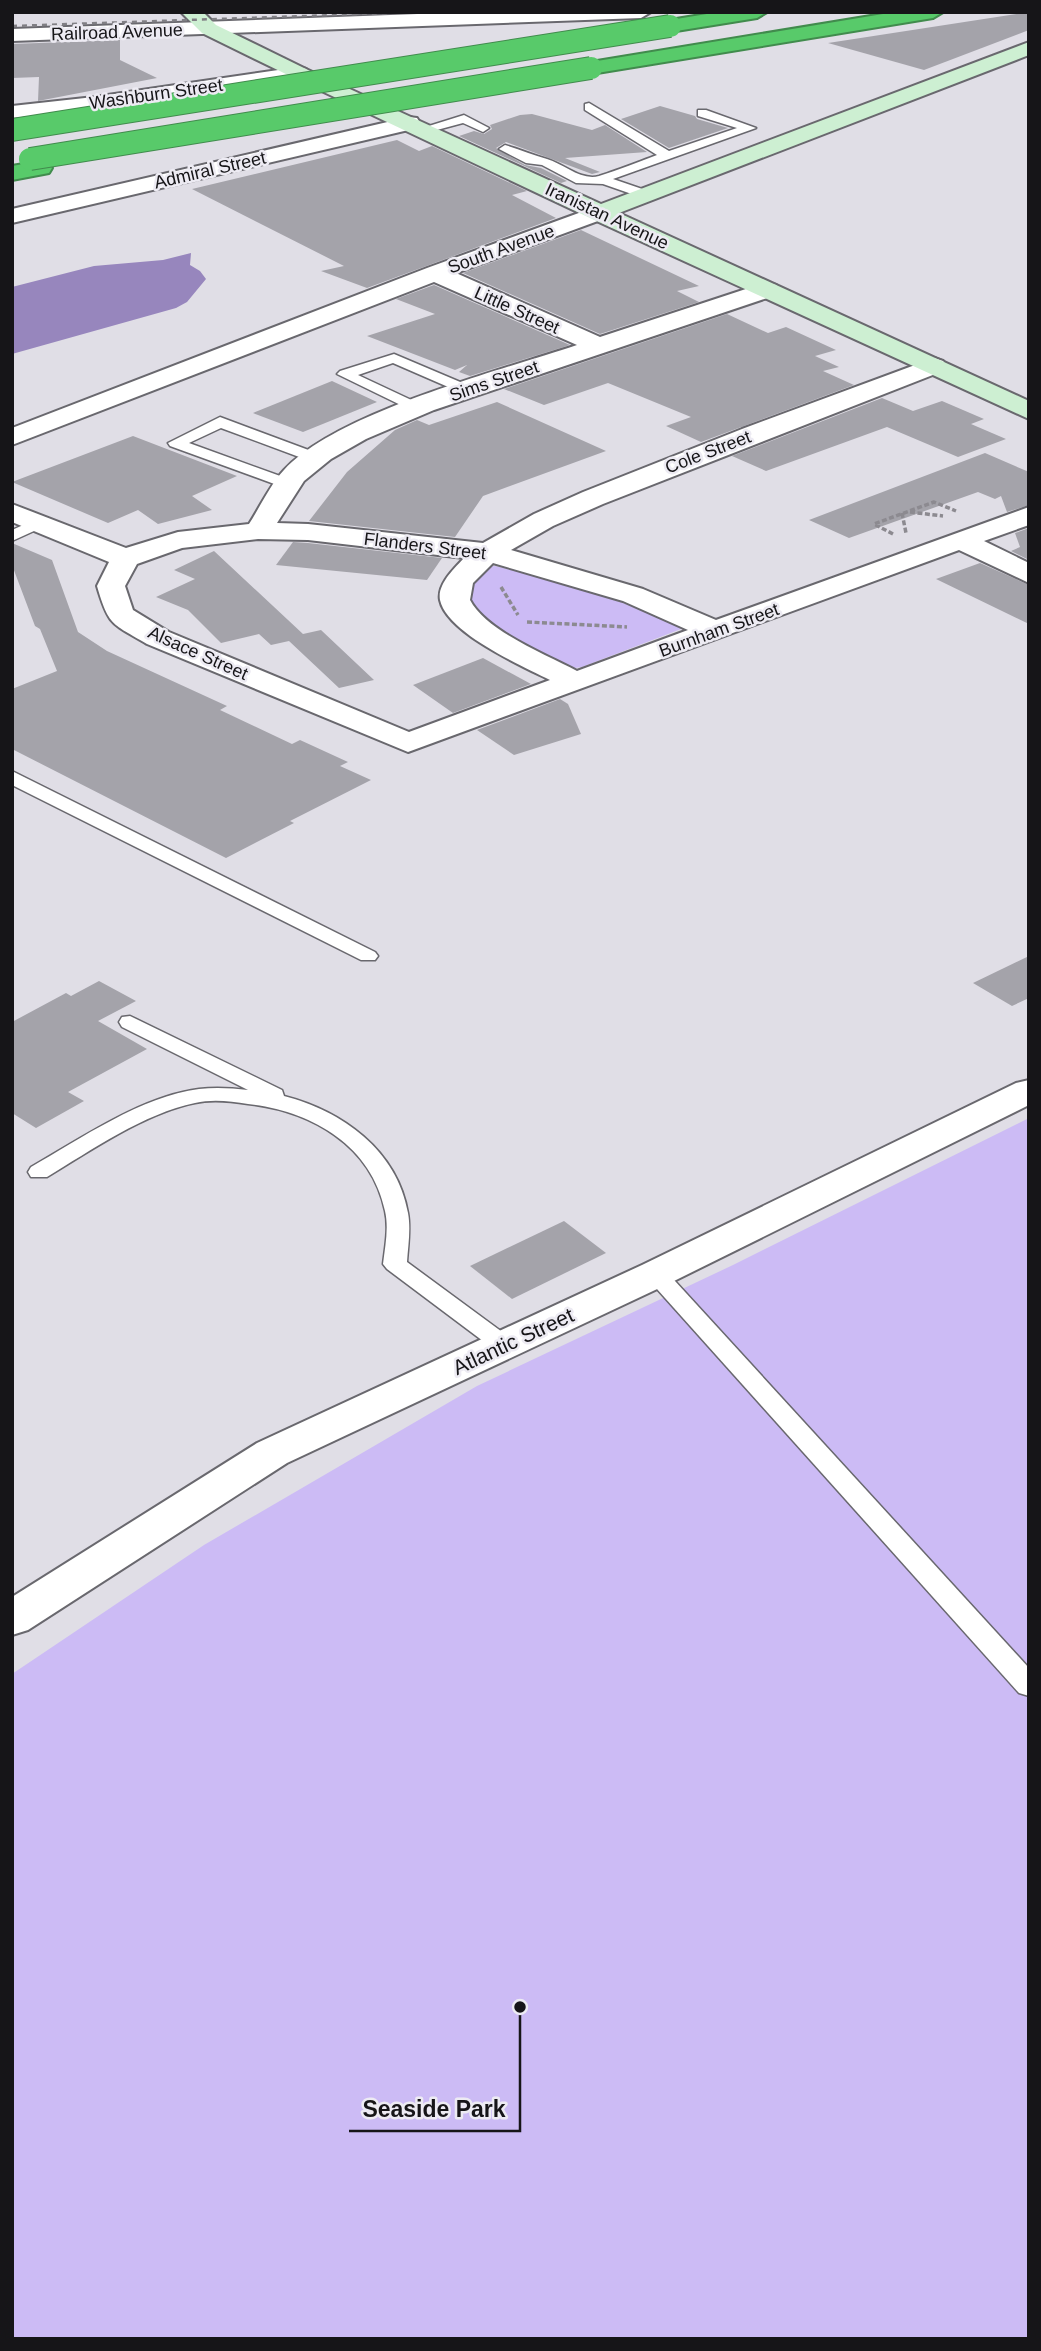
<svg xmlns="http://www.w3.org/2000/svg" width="1041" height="2351" font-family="Arial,sans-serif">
<rect width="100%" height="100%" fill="#e0dee6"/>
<g fill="#ccbbf5">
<path d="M495,566c64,14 125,33 185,60l1,3 -99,38 -15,2 -90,-52 -11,-28 19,-22z"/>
<polygon points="1029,1118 1029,2339 12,2339 12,1674 204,1545 477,1386 733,1265"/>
</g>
<polygon fill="#9786bd" points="191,253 190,265 200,271 206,279 187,302 176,308 12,354 12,287 94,266 163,260"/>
<g fill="#a4a3aa">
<polygon points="1029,12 1029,30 924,70 828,43"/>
<polygon points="120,40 120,60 157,78 38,101 39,77 12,78 12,44"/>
<polygon points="660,106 695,116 697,119 728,128 669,148 621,119"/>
<polygon points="532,114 592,130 605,125 647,152 565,158 600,172 592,174 506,142 496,148 525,165 541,168 567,181 561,183 459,136 474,131 484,134 492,129 490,125 520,115"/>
<polygon points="397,140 419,151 432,146 527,191 512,195 556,218 367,288 321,271 344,266 192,189"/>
<polygon points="581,230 699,286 677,291 699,302 600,334 463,273"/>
<polygon points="434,285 570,345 470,376 459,372 467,365 455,370 367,336 435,314 396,299"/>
<polygon points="727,314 768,333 786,327 836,350 815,356 839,367 823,371 854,385 701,442 666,426 691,417 608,383 544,405 504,389"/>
<polygon points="332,381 377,402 303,432 253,413"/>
<polygon points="882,398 913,411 942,401 984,419 971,424 1006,439 958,457 887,427 766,471 732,456"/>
<polygon points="497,402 606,451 483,496 455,537 309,521 347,472 395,430 417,420 429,425"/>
<polygon points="133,436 237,476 192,496 212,510 158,524 138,510 108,523 12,482"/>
<polygon points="985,453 1029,472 1029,505 1007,512 1001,496 995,499 978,492 849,538 809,520"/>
<polygon points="1029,528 1029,560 1011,551 1020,547 1015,533"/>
<polygon points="293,542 308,543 442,558 427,580 276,565"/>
<polygon points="12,543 52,560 78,632 107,651 227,706 220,710 292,744 300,740 348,762 340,766 371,780 290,821 294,823 226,858 12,749 12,689 57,671 40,629 35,626 12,565"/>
<polygon points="214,551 303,634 321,630 374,680 339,688 289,641 271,645 259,634 221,643 188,610 156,597 195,579 174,570"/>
<polygon points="980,563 1029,585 1029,624 936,579"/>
<polygon points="483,658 531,684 453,713 413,685"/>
<polygon points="560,699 568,704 581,734 514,755 477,730"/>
<polygon points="1029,956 1029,998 1012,1006 973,983"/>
<polygon points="99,981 136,1001 98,1021 147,1049 68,1092 84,1101 36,1128 12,1113 12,1022 66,993 71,996"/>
<polygon points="564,1221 606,1253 512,1299 470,1266"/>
</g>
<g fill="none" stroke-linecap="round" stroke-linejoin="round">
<g stroke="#69686e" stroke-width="3">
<g id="lane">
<path d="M589,103l80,48 68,-23 -39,-12v-6h8l50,18 -143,51 38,13v6l-5,1 -43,-15 -27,-1 -34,-18 -16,-2 -27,-14 6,-4c14,4 28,10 42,14 17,5 34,22 52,17 19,-6 39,-14 58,-21l-72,-45v-6z"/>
<polygon points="464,115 489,128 483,132 463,123 422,134 416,130"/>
<polygon points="394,354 472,387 475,390 472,393 462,393 393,363 358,375 422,405 425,408 422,411 417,413 337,374 340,371"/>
<polygon points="220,417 322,455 324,458 316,463 310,461 221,428 189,443 294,481 296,484 288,489 170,446 168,443"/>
<polygon points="39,518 47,523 45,526 12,541 12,530"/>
<polygon points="12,771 375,952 378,956 375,960 361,960 12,785"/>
<path d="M130,1016l152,74 2,6c58,15 113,54 124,117 3,16 0,33 -1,49l106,78 3,5 -3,5 -9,3 -9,-3 -108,-81 -4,-5c2,-17 6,-36 2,-53 -14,-67 -75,-100 -137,-107 -18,-3 -36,-5 -53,-1 -50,10 -105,48 -148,74h-16l-3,-5 3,-5c49,-28 111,-71 168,-78 16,-2 33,-1 49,1l-126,-63 -3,-5 3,-5z"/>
<polygon points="656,1267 664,1269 1029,1668 1029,1696 1019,1693 648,1279 644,1274 648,1269"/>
</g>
</g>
<g stroke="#69686e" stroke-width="4">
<g id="street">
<polygon points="472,12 651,12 641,18 12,41 12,29"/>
<polygon points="299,67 306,69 309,73 306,77 94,109 12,118 12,106 94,97"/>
<polygon points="409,117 417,118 420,123 417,128 12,223 12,209"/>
<path d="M598,206l8,2 3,5 -3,5 -150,55 144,64 158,-52 9,-2 9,2 3,5 -3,5 -342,115 -68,29 -35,20 -27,22 -27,42 31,1 175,19 51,-29 49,-22 159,-63 192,-71 9,3 4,5 -4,5 -340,133 -50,22 -42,24 132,39 73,31 313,-113v18l-45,16 45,22v20l-70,-33 -551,202 -261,-108c-35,-21 -38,-17 -50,-58l12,-24 -97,-40v-18l114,44 52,-16 71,-8c11,-17 21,-39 35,-54 54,-58 215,-99 293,-125l-143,-63 -422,163v-17l415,-160zM258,539l50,1 156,18c-9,10 -27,26 -24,42 7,33 82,66 110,80l-141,52 -240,-100 -36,-22 -8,-24 12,-22 45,-16zM493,563l130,38 65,29 -111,41c-30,-16 -91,-40 -107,-71l3,-17z"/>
<polygon points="1029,1080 1029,1105 670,1283 287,1463 28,1630 12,1635 12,1597 257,1443 642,1265 1016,1083"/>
</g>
</g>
<g stroke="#69686e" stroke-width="4">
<polygon id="secondary" points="181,12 203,12 216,25 306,69 601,204 1029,42 1029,55 619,213 1029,401 1029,419 590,218 292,77 202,33"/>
</g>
<g stroke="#418b4d" stroke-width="4">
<g id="highway">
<polygon points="719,12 767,12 757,18 670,32 663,30 660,26 663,22 670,20"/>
<polygon points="895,12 943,12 933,18 591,74 584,72 581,68 584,64 591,62"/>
<polygon points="41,161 49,163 52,168 49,173 12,180 12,166"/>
</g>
</g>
<g stroke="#8c8a90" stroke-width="3.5" stroke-dasharray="5 2.5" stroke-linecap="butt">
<polyline points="910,512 943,516"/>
<polyline points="902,513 906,533"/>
<polyline points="893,534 874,524 934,502 956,511"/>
<polyline points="501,587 518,615"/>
<polyline points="527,622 627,627"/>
</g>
<use href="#lane" fill="#fff" fill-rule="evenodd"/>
<use href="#street" fill="#fff" fill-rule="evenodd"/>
<use href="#secondary" fill="#cdefd2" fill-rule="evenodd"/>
<use href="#highway" fill="#58ca6a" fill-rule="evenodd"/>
<polyline stroke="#807f84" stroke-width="2.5" stroke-dasharray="5 5" stroke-linecap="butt" points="12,26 421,12"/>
<g stroke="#418b4d" stroke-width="24" stroke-linecap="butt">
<g id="highway-bridge">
<polyline points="12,130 670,26"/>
<polyline points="30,159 591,68"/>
</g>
</g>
<use href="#highway-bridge" stroke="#58ca6a" stroke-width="22"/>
</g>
<g text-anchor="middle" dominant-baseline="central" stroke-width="5" stroke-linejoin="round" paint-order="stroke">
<g font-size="18" fill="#161518" stroke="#edebf3">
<text transform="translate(117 32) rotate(-2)">Railroad Avenue</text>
<text transform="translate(156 94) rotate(-8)">Washburn Street</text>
<text transform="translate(210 170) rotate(-13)">Admiral Street</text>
<text transform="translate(607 216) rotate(25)">Iranistan Avenue</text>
<text transform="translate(501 249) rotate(-20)">South Avenue</text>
<text transform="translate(517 310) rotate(24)">Little Street</text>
<text transform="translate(494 381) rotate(-19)">Sims Street</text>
<text transform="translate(708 452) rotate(-21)">Cole Street</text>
<text transform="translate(425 546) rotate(7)">Flanders Street</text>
<text transform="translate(719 630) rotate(-20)">Burnham Street</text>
<text transform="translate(198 653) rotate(24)">Alsace Street</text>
</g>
<g font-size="21" fill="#161518" stroke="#edebf3">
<text transform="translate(513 1341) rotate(-25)">Atlantic Street</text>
</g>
</g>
<path fill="none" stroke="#161518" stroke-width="2.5" d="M520 2007L520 2131H349"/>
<circle fill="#161518" stroke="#edebf3" stroke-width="2.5" cx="520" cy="2007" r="7"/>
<g font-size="23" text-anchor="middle" font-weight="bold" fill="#161518" stroke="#edebf3" stroke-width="5" stroke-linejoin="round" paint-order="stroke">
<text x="434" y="2117">Seaside Park</text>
</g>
<rect width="1041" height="2351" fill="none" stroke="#161518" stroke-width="28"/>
</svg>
